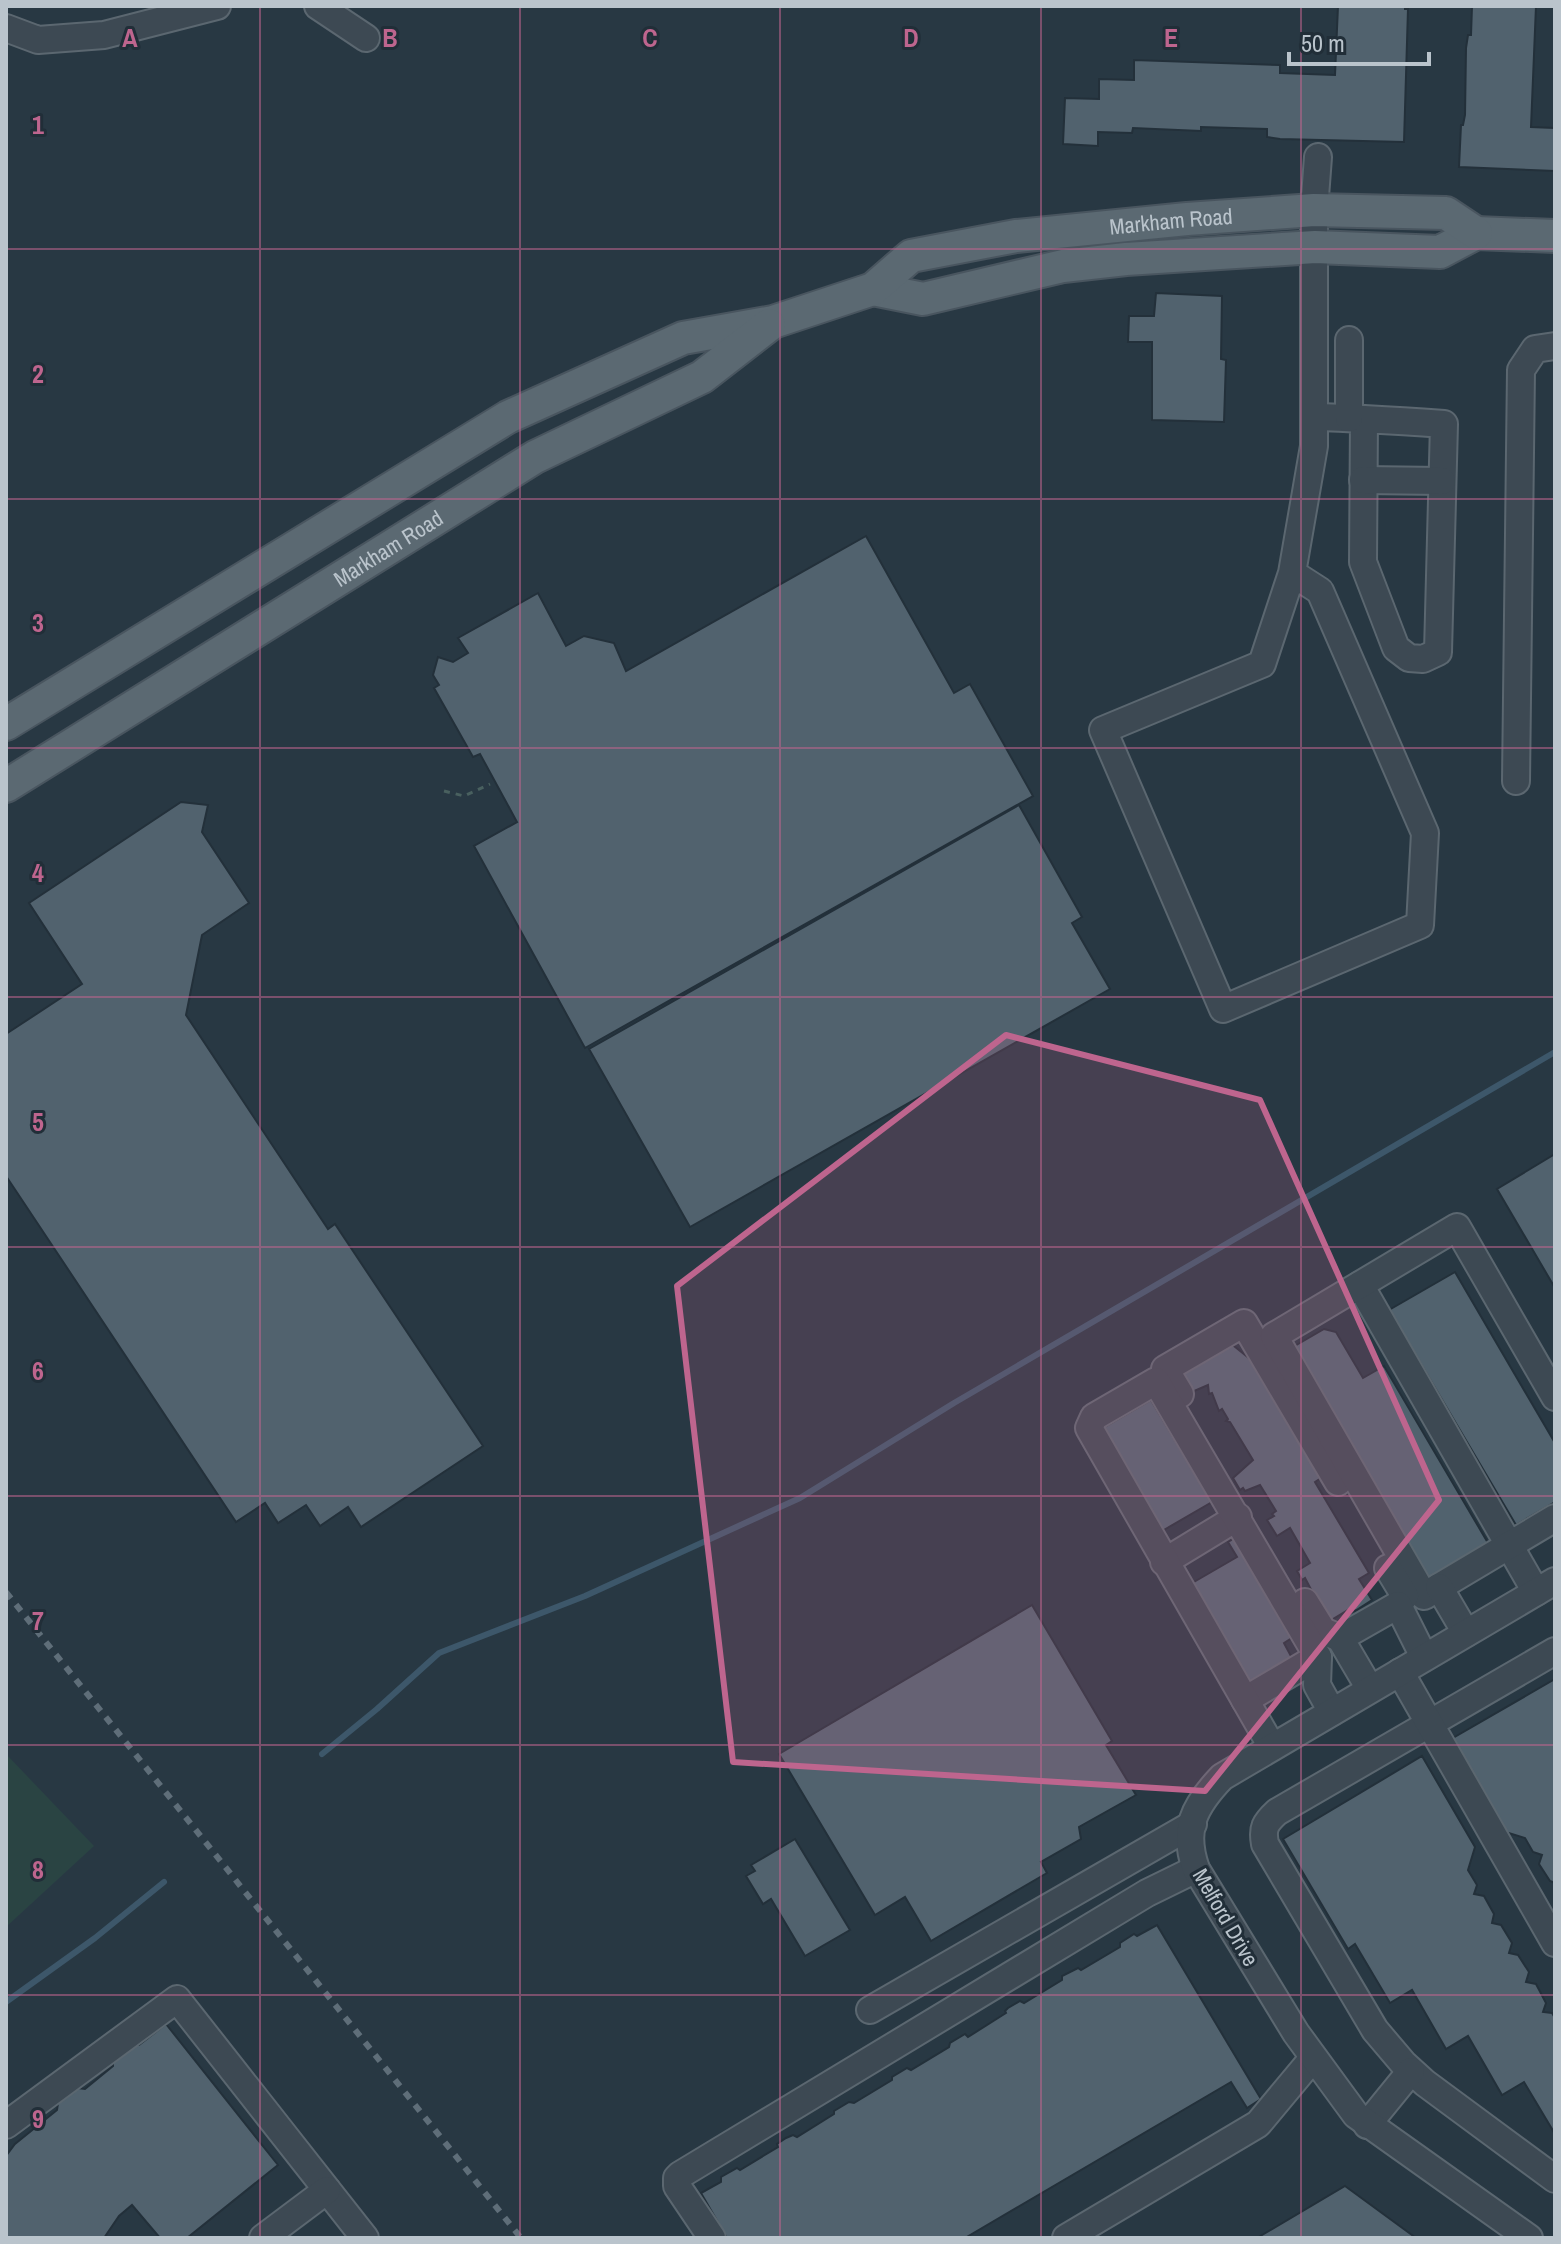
<svg xmlns="http://www.w3.org/2000/svg" width="1561" height="2244" font-family="'Archivo Narrow',sans-serif">
<rect width="100%" height="100%" fill="#283843"/>
<polygon fill="#2a4443" points="6,1754 94,1846 6,1927"/>
<g fill="none" stroke-linecap="round" stroke-linejoin="round">
<g stroke="#3d576a" stroke-width="6">
<polyline points="322,1754 377,1709 439,1653 585,1596 800,1498 954,1403 1555,1052"/>
<polyline points="6,2002 95,1938 164,1882"/>
</g>
</g>
<g fill="#51626e" stroke="#23303a" stroke-width="2">
<polygon points="1338,6 1405,6 1405,9 1408,9 1404,142 1280,139 1267,137 1267,129 1201,127 1201,131 1133,128 1132,133 1098,132 1098,146 1063,144 1065,98 1099,99 1099,79 1134,80 1134,60 1280,65 1280,73 1335,75"/>
<polygon points="1472,6 1536,6 1531,127 1555,128 1555,171 1459,167 1461,125 1463,125 1465,115 1466,48 1468,35 1471,35"/>
<polygon points="1156,293 1222,296 1221,359 1226,360 1224,422 1152,420 1152,342 1128,342 1129,316 1154,316"/>
<polygon points="866,536 954,693 970,684 1033,796 585,1048 474,846 517,822 480,754 473,757 434,688 439,685 433,675 438,657 453,662 468,653 458,638 538,593 566,646 584,636 614,643 626,671"/>
<polygon points="181,802 208,805 202,832 249,903 202,935 186,1015 328,1229 335,1224 483,1446 361,1527 348,1507 320,1526 306,1505 278,1523 265,1503 236,1522 6,1176 6,1034 82,984 29,903"/>
<polygon points="1019,805 1082,917 1072,923 1110,989 690,1227 589,1049"/>
<polygon points="1555,1154 1555,1288 1497,1189"/>
<polygon points="1455,1272 1555,1443 1555,1502 1516,1525 1389,1310"/>
<polygon points="1324,1329 1336,1332 1363,1378 1384,1366 1488,1543 1422,1582 1293,1347"/>
<polygon points="1229,1342 1250,1359 1321,1478 1315,1482 1369,1573 1359,1579 1372,1600 1355,1611 1353,1607 1328,1622 1305,1578 1302,1580 1297,1571 1310,1563 1290,1528 1277,1536 1267,1520 1274,1516 1272,1514 1276,1511 1260,1485 1245,1491 1243,1488 1240,1490 1233,1478 1253,1460 1230,1422 1226,1421 1228,1419 1222,1409 1219,1411 1212,1393 1209,1394 1208,1385 1185,1395 1183,1369"/>
<polygon points="1151,1400 1212,1502 1157,1534 1096,1432"/>
<polygon points="1240,1535 1298,1634 1284,1643 1292,1658 1246,1685 1187,1586 1237,1557 1228,1542"/>
<polygon points="1032,1605 1112,1741 1106,1745 1136,1795 1079,1827 1081,1839 1041,1862 1047,1873 931,1941 905,1897 875,1915 779,1754"/>
<polygon points="1555,1679 1555,1883 1550,1881 1539,1864 1542,1855 1533,1852 1525,1838 1499,1830 1446,1742"/>
<polygon points="1422,1756 1475,1847 1468,1870 1477,1885 1474,1894 1484,1896 1494,1914 1492,1923 1501,1925 1512,1943 1509,1953 1518,1955 1529,1972 1526,1982 1536,1984 1546,2003 1543,2012 1552,2013 1555,2018 1555,2134 1524,2082 1502,2095 1468,2036 1446,2049 1412,1990 1390,2003 1355,1944 1348,1949 1283,1839"/>
<polygon points="795,1839 850,1930 805,1956 771,1899 763,1904 746,1876 755,1871 751,1865"/>
<polygon points="1157,1925 1261,2099 1247,2108 1231,2082 965,2238 727,2238 701,2193 721,2182 721,2177 737,2168 740,2170 778,2147 777,2144 786,2138 793,2135 797,2137 834,2114 834,2111 849,2102 854,2103 892,2080 892,2077 907,2068 911,2070 949,2047 950,2043 965,2034 968,2037 1006,2013 1005,2011 1008,2008 1020,2001 1024,2003 1062,1980 1062,1976 1078,1968 1081,1970 1120,1947 1120,1943 1134,1934 1137,1936"/>
<polygon points="166,2024 278,2165 187,2238 160,2238 132,2205 119,2216 104,2238 6,2238 6,2156 15,2144 57,2110 58,2103 77,2088 85,2089 113,2066 113,2059 132,2044 139,2045"/>
<polygon points="1345,2186 1416,2238 1257,2238"/>
</g>
<g fill="none" stroke-linecap="round" stroke-linejoin="round">
<g stroke="#5b6770" stroke-width="30">
<g id="minor">
<polyline points="318,6 366,38"/>
<polyline points="6,28 38,40 104,35 217,6"/>
<path d="M1314,417c44,1 87,4 130,7l-6,228 -15,7 -14,-1 -13,-10 -33,-86 1,-143"/>
<polyline points="1349,418 1349,340"/>
<polyline points="1363,480 1442,481"/>
<polyline points="1292,573 1320,591 1425,833 1420,925 1223,1009 1103,730 1262,664 1292,573 1314,446 1314,210 1318,157"/>
<polyline points="1516,781 1521,370 1535,349 1555,346"/>
<polyline points="1360,1285 1536,1592"/>
<polyline points="1180,1394 1165,1369 1244,1323 1338,1482"/>
<polyline points="1555,1397 1457,1227 1274,1336 1424,1596 1555,1518"/>
<polyline points="1164,1562 1238,1517"/>
<polyline points="1388,1568 1405,1596 1398,1605"/>
<polyline points="1439,1587 1466,1633"/>
<polyline points="1305,1602 1323,1631 1340,1638"/>
<path d="M1555,1651l-278,161c-12,11 -15,16 -12,32l110,186 28,33 22,20 130,96"/>
<polyline points="1400,1672 1555,1943"/>
<polyline points="1370,1689 1340,1638 1398,1605 1424,1657"/>
<polyline points="1245,1700 1318,1657"/>
<polyline points="1272,1747 1089,1428 1094,1417 1156,1381 1318,1657 1317,1685 1332,1712"/>
<polyline points="870,2010 1193,1824"/>
<polyline points="6,2125 177,1999 365,2238"/>
<polyline points="1367,2125 1411,2071"/>
<polyline points="263,2238 327,2190"/>
<polyline points="712,2238 677,2186 677,2178 680,2175 1147,1893 1196,1869"/>
<polyline points="1066,2238 1258,2124 1313,2058"/>
<path d="M1529,2238l-173,-123 -60,-82 -100,-164c-14,-40 -2,-63 26,-92l333,-196"/>
</g>
</g>
<g stroke="#49555f" stroke-width="36">
<g id="major">
<polyline points="873,289 923,299 1063,266 1126,259 1315,247 1440,252 1476,233 1555,236"/>
<path id="s1" d="M6,724l502,-307 175,-79 90,-16 100,-33 38,-33 105,-20 171,-17 127,-9 132,3 30,20"/>
<path id="s2" d="M6,786l529,-329 167,-80 67,-52"/>
</g>
</g>
<polyline stroke="#49605f" stroke-width="3" stroke-dasharray="6 6" stroke-linecap="butt" points="444,791 464,796 490,784"/>
<use href="#minor" stroke="#3d4953" stroke-width="26"/>
<use href="#major" stroke="#5b6972" stroke-width="32"/>
<polyline stroke="#5f6e79" stroke-width="6" stroke-dasharray="8 8" stroke-linecap="butt" points="6,1592 521,2238"/>
</g>
<path fill="#be658e" fill-opacity="0.2" stroke="#be658e" stroke-width="6" stroke-linejoin="round" d="M1006,1035l254,65 179,400 -234,291 -472,-29 -56,-476z"/>
<path fill="none" stroke="#be658e" stroke-width="2" stroke-opacity="0.55" d="M260,6v2232M520,6v2232M780,6v2232M1041,6v2232M1301,6v2232M6,249h1549M6,499h1549M6,748h1549M6,997h1549M6,1247h1549M6,1496h1549M6,1745h1549M6,1995h1549"/>
<g text-anchor="middle" dominant-baseline="central" stroke-width="6" stroke-linejoin="round" paint-order="stroke">
<g font-size="22" fill="#bac4cc" stroke="#212e38">
<text stroke="none"><textPath href="#s1" startOffset="1290">Markham Road</textPath></text>
<text stroke="none"><textPath href="#s2" startOffset="450">Markham Road</textPath></text>
<text transform="translate(1226 1917) rotate(60)">Melford Drive</text>
</g>
</g>
<g font-size="26" text-anchor="middle" font-weight="bold" fill="#be658e" stroke="#212e38" stroke-width="6" stroke-linejoin="round" paint-order="stroke">
<text x="130" y="47">A</text>
<text x="390" y="47">B</text>
<text x="650" y="47">C</text>
<text x="911" y="47">D</text>
<text x="1171" y="47">E</text>
<text x="38" y="134">1</text>
<text x="38" y="383">2</text>
<text x="38" y="632">3</text>
<text x="38" y="882">4</text>
<text x="38" y="1131">5</text>
<text x="38" y="1380">6</text>
<text x="38" y="1630">7</text>
<text x="38" y="1879">8</text>
<text x="38" y="2128">9</text>
</g>
<rect width="1561" height="2244" fill="none" stroke="#bac4cc" stroke-width="16"/>
<path d="M1289 52v12h140v-12" fill="none" stroke="#bac4cc" stroke-width="4"/>
<text x="1301" y="52" font-size="24" fill="#bac4cc" stroke="#212e38" stroke-width="6" paint-order="stroke">50 m</text>
</svg>
